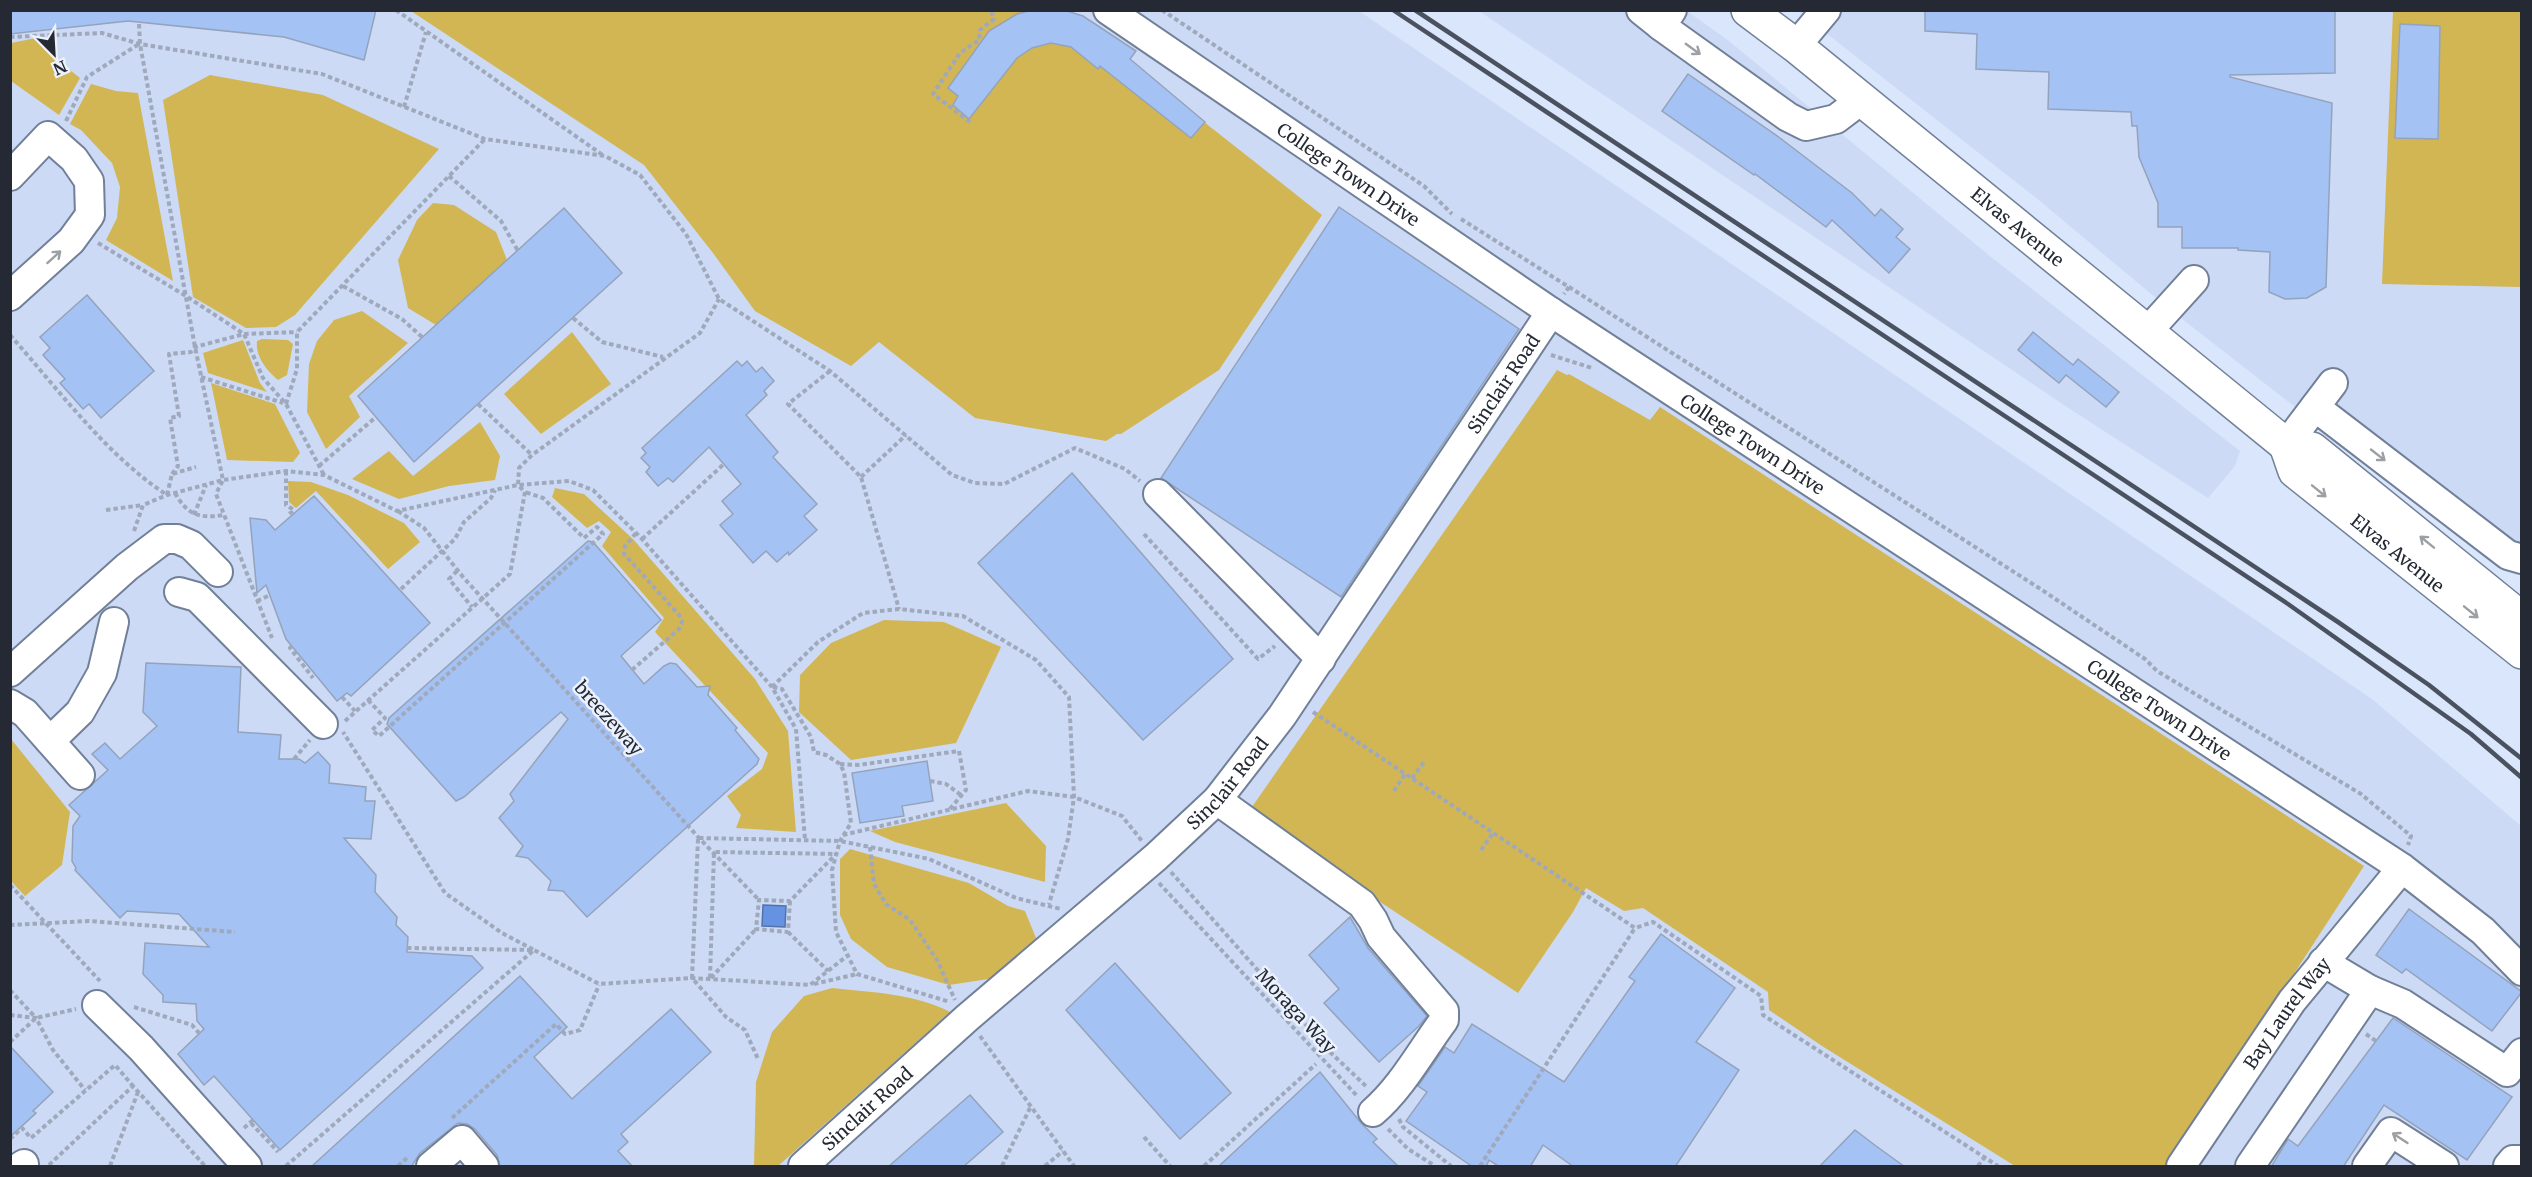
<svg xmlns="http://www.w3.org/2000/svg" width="2532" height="1177" font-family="Merriweather,serif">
<rect width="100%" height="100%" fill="#d9e6fb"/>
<g fill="#ccdaf5">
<polygon points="10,11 1359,11 2372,699 2521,826 2521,1166 11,1166"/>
<polygon points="1479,11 1687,11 1729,41 1991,257 2240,451 2235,466 2208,498 2070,409"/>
<polygon points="1798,11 2521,11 2521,575 2308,417 2168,308 2035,197"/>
</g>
<g fill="#d2b654">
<polygon points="411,11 1063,11 1322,215 1219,370 1121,434 1117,434 1106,441 975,418 879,342 851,366 755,311 713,253 644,165"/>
<polygon points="2393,11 2521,11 2521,287 2382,284"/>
<polygon points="41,37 61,63 80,78 59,115 11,81 11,43"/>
<polygon points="210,75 323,95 439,149 295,315 276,327 246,328 193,297 163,100"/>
<polygon points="91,84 116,91 138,93 173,281 106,240 117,218 120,187 112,163 81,130 70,124"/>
<polygon points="433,203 454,205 496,232 507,260 436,325 408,308 398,260 417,220"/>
<polygon points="362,311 408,343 349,396 360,417 326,449 307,412 309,364 317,341 334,320"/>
<polygon points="572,332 611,384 541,434 504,394"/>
<path d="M262,339l26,1 5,4 -6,31 -9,5c-11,-9 -23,-24 -21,-39z"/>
<polygon points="243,340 260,383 267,392 208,373 203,353"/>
<polygon points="1557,370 1567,375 1569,374 1650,420 1660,407 2364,866 2169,1166 2015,1166 1822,1046 1769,1010 1768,992 1643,908 1624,911 1586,888 1573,912 1518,993 1247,814"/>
<polygon points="211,383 275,404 300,453 293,462 227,460"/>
<polygon points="480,422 500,456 495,480 449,486 399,499 352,479 389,451 413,476"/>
<polygon points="288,481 311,482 348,495 404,523 420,542 388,569 316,491 296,508 289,502"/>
<polygon points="555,488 584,494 633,539 755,679 788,731 796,832 736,828 741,815 727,796 762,769 768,753 655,632 664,618 602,546 611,532 599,521 587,528 552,497"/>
<polygon points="884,620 944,622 1001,647 956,743 851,760 799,712 800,675 831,643"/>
<polygon points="11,739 70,812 62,865 25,896 11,881"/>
<polygon points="1006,803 1046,846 1045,882 895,842 870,831"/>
<polygon points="850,849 969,883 1008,906 1025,911 1038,943 995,978 949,985 887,967 851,939 840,915 840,859"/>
<path d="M832,988c37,4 85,6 118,24l-172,154h-24l2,-84 16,-50 32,-36z"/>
</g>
<polygon fill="#6592e1" stroke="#5272ad" stroke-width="1.5" points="763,905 786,906 785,927 762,926"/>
<g fill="#a5c2f4" stroke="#94a3bc" stroke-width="1.5">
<polygon points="10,10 376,10 364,60 284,37 128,21 10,34"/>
<polygon points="1033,10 1064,10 1083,16 1136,51 1130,59 1205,122 1191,138 1100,66 1098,69 1071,47 1051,43 1032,48 1017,58 969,119 953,105 958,96 948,88 989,31 1017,14"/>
<polygon points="1925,10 2335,10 2335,73 2230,75 2230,77 2332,103 2326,287 2307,298 2285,299 2269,292 2270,252 2238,250 2238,248 2182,248 2182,227 2158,227 2158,203 2139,157 2137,126 2132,126 2131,112 2048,109 2049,72 1976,69 1977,34 1925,31"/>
<polygon points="2400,24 2440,26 2438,139 2395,138"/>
<polygon points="1688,74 1780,138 1852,193 1875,216 1881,209 1903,229 1896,237 1910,249 1889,273 1832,220 1826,227 1755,174 1754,175 1662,111"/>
<polygon points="1339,207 1519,329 1341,597 1161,478"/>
<polygon points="564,208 622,273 414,462 358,396"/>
<polygon points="87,295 154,371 101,418 89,404 83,409 60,383 65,379 43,355 50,348 40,337"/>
<polygon points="2033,332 2073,365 2078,359 2119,392 2106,407 2066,375 2059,383 2018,350"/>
<polygon points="737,361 742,366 747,361 756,372 762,367 774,381 764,391 767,395 746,415 778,452 773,457 817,504 804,516 817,530 789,555 788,552 777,562 766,551 753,563 720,525 733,514 722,501 741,484 709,447 673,482 668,478 658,486 646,472 650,467 641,458 646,453 642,448"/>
<polygon points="1072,473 1233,659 1143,740 978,563"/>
<polygon points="314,496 430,623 351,696 347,693 337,701 286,639 266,585 257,593 250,518 266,520 275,530"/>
<polygon points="588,541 593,542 661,620 621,656 644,684 664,666 670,663 676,664 697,687 710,686 708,695 737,728 735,730 759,759 757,764 587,917 563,891 548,890 551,881 528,858 516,856 523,846 499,818 514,801 510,794 568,719 561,712 464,797 456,801 387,724 389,718"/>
<polygon points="146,663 241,667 238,732 281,735 279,759 299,759 305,763 318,752 330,765 329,783 366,787 365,801 375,801 371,839 344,838 376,875 375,892 397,917 396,925 408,937 407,952 472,956 483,968 280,1150 214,1076 204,1085 178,1054 204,1029 197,1021 196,1004 163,1002 163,995 143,974 145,943 209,947 179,914 127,911 120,918 75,870 76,868 72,861 73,826 80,816 69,805 108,770 92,754 105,743 120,759 157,726 143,712"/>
<polygon points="927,761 933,801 902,806 904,816 860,823 852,773"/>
<polygon points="2409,909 2522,992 2492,1031 2406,969 2402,973 2376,955"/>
<polygon points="1350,917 1368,948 1427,1016 1419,1026 1379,1062 1324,1003 1339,989 1309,955"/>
<polygon points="1661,934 1735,988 1696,1042 1739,1070 1675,1167 1574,1167 1543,1145 1530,1167 1500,1167 1489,1160 1486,1167 1473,1167 1406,1121 1427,1092 1418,1086 1445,1047 1454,1053 1472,1024 1564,1082 1635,981 1629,977"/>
<polygon points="1115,963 1231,1093 1180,1139 1066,1010"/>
<polygon points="520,976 567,1027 534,1057 572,1099 671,1009 711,1052 621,1134 628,1142 618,1151 633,1167 500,1167 497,1155 475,1129 467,1124 458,1123 420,1153 411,1167 311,1167"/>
<polygon points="2393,1018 2512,1097 2467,1160 2384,1105 2343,1167 2271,1167 2288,1139 2298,1146"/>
<polygon points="10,1046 53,1092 33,1111 36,1113 10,1137"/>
<polygon points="1320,1072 1361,1123 1377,1139 1373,1142 1399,1167 1218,1167"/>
<polygon points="970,1095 1003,1132 963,1167 888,1167"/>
<polygon points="1855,1130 1876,1146 1905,1167 1819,1167"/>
</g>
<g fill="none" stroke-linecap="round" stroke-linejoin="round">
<g stroke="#718098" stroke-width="32">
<g id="minor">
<path id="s1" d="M1108,10l443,302 851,556 81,63 39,40"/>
<polyline points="1641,10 1661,26"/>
<polyline points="1672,10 1661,26 1788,117 1806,126 1836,119 1861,100"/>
<polyline points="1796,46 1826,10"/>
<polyline points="10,176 48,136 74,159 89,181 90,215 71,241 10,296"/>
<polyline points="2146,333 2194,280"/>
<polyline points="2315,407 2508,555 2522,559"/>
<polyline points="2286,445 2333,383"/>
<polyline points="1158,494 1321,659"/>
<polyline points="179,592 197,597 323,724"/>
<polyline points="10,672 127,567 164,539 177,539 191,545 218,572"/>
<polyline points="10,704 25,713 80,775"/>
<polyline points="50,741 80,712 102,673 114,622"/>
<path d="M1217,800l145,104 11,16 8,17 63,74v9c-23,31 -42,67 -71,92"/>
<polyline points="2370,990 2403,1004 2507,1072 2522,1053"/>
<polyline points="97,1005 141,1048 247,1166"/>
<polyline points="21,1166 24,1164"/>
<polyline points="431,1166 462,1140 484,1166"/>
<path id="s2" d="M803,1166l164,-148 189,-161 61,-57 65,-84 269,-404"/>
<path id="s3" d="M2181,1166l111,-165 110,-133"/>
<polyline points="2250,1166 2370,990 2323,962"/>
<polyline points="2367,1166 2391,1132 2444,1166"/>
<polyline points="2508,1166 2513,1160 2522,1160"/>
</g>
</g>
<g stroke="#718098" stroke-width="36">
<g id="major">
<path id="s4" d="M1748,10l48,36 490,399 26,4 210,170"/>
<path id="s5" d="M2286,445l9,26 227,181"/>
</g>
</g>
<g stroke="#9fa9bb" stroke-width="4" stroke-dasharray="4.5 3" stroke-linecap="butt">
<polyline points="396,10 604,156"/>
<polyline points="1162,10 1424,186 1452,214"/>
<polyline points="139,24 140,44 195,347 223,480 216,494 272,638"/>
<polyline points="10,37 102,33 140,44 322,74 485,139 605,156 640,175 686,234 719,299 830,371 952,475 975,483 1004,484 1075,448 1125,469 1140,481"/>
<polyline points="404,107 426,32"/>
<polyline points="66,121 87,77 139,44"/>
<polyline points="970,122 933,94 960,53 979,40 980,30 994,19 991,10"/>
<polyline points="449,176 501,221 518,251"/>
<polyline points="1461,219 1569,287 1564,294"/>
<polyline points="98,243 186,296 244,334 263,378 286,404 324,475"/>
<polyline points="343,286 402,319 422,337"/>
<polyline points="1569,287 2039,588 2145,659 2157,671 2361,794 2411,836 2408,845"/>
<polyline points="573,318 602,342 663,357"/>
<path d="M10,335c48,54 97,121 157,160"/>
<polyline points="1551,355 1592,368"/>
<polyline points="830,371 788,404 861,477 899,609"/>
<polyline points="201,377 283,403"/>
<polyline points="286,404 297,369 297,332 485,139"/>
<polyline points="478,404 532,455"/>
<polyline points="319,466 376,417"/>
<polyline points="286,471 286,505 294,510 289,514 291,516"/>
<polyline points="172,474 178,466 170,418 179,416 169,354 191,352 195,347 244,334 297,332"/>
<polyline points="861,477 906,435"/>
<path d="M175,493c12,22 25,26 49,22"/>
<polyline points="167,495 172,474 196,467"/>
<polyline points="106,510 143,505"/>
<polyline points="398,511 424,528 463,577 699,838 759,900"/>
<polyline points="194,515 206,485"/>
<polyline points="134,531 143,505 167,495 223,480 286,471 324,475 397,511 518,485 569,481 593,490 642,539 772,687 796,729 805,840"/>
<polyline points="1144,534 1258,659 1275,646"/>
<polyline points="642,539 724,464"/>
<polyline points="457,571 449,579 472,607"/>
<polyline points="401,589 455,539 464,522 491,498 495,490"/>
<polyline points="257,601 270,595"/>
<polyline points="292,646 290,648 313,678"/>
<polyline points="632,670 679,629 682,622 679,615 624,554 625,546 636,533"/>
<polyline points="772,687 818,642 863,613 899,609 963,616 1036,660 1069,697 1074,797 1068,839 1049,904"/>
<polyline points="773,687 782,689 811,737 814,752 826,755 840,764 844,772 851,823 840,841 832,870 836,932 857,974 950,1002"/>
<polyline points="342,697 355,711"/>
<polyline points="368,700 385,718 372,730 379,736 603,534 597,527 584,538 543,498 525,492"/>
<polyline points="1313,712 1635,928 1653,922 1761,996 1763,1015 1998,1166"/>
<polyline points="345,721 510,574 525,492 518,485 519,468 532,455 700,333 719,299"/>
<polyline points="294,759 310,740"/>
<polyline points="840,764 858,765 959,751 966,790 949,810"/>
<polyline points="1412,778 1425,761"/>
<polyline points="930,781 946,784 961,795"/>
<polyline points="1394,791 1405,774"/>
<polyline points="843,835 1028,791 1074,797 1122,816 1142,841"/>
<polyline points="699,838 840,841 870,847 929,859 1016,898 1061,909"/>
<polyline points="698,839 692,978 726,1017 745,1030 758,1059"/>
<polyline points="870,847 874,884 886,904 910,920 937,960 955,1000"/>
<polyline points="1481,850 1493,833"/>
<polyline points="1171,872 1330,1052 1368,1088"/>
<polyline points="1159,883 1358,1097"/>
<polyline points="10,885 100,981"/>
<polyline points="790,901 788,932 756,929 759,900 790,901 836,854"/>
<polyline points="10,925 89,921 235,932"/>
<polyline points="788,932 828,971"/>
<polyline points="407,948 534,950 599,984 692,978 810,985 847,956"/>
<polyline points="710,978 714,852 837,854"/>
<polyline points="711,978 756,929"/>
<polyline points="814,984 857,974"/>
<polyline points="10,990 36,1018"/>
<polyline points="134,1007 192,1025 199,1033"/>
<polyline points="10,1015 36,1018 53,1050 85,1090"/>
<polyline points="2366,1034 2376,1041"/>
<polyline points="980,1036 1074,1166"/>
<polyline points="10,1042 36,1018 76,1009"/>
<polyline points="452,1118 556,1024 565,1034 580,1030 599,985"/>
<polyline points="1399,1119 1403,1127 1451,1166"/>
<polyline points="251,1123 278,1152"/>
<polyline points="244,1128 253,1120"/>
<polyline points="1388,1129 1408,1149 1435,1166"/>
<polyline points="1144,1137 1170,1166"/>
<polyline points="10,1139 22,1128 31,1138 115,1065 133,1086"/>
<polyline points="49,1165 133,1086 205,1166"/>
<polyline points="110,1166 138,1092"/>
<polyline points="286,1166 534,950 502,933 445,893 343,732"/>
<polyline points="398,1166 408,1157"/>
<polyline points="1002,1166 1031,1106"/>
<polyline points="1045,1166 1063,1151"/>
<polyline points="1204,1166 1316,1064"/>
<polyline points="1480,1166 1635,928"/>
<polyline points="1978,1166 1984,1158"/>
</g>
<use href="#minor" stroke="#fff" stroke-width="28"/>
<use href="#major" stroke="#fff" stroke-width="33"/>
<g stroke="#4b525f" stroke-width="4.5">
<polyline points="1393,10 2288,604 2471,734 2522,778"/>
<polyline points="1415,10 2338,622 2429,685 2522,759"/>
</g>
</g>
<defs><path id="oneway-shaft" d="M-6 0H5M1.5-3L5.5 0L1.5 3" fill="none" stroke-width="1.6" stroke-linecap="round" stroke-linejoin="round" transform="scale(1.5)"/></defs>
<g stroke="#9c9fa3">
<use href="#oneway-shaft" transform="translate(1693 49) rotate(36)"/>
<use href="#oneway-shaft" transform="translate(54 257) rotate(-42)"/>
<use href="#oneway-shaft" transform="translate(2378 455) rotate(38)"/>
<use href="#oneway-shaft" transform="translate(2319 491) rotate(39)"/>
<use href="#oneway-shaft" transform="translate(2427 542) rotate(-141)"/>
<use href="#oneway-shaft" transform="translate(2471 612) rotate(39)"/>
<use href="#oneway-shaft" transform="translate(2400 1138) rotate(-147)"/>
</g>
<g text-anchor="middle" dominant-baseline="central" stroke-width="5" stroke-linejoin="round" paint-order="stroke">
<g font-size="18" fill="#242933" stroke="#ecf2fd">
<text stroke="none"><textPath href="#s1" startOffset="291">College Town Drive</textPath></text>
<text stroke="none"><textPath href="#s4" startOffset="346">Elvas Avenue</textPath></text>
<text stroke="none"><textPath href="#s2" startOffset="1058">Sinclair Road</textPath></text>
<text stroke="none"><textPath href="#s1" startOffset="777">College Town Drive</textPath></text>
<text stroke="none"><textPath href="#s5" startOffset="159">Elvas Avenue</textPath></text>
<text stroke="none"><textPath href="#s1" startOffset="1263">College Town Drive</textPath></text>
<text transform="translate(609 718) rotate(48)">breezeway</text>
<text stroke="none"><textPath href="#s2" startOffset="572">Sinclair Road</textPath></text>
<text transform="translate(1296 1011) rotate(47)">Moraga Way</text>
<text stroke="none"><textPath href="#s3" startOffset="186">Bay Laurel Way</textPath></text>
<text stroke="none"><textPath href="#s2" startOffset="86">Sinclair Road</textPath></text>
</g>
</g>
<rect width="2532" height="1177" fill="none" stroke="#242933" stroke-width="24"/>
<g transform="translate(54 54) rotate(156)" stroke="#ecf2fd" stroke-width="4.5" paint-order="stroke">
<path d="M0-4.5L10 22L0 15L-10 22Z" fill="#242933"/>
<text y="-9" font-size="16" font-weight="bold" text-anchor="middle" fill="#242933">N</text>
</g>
</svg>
